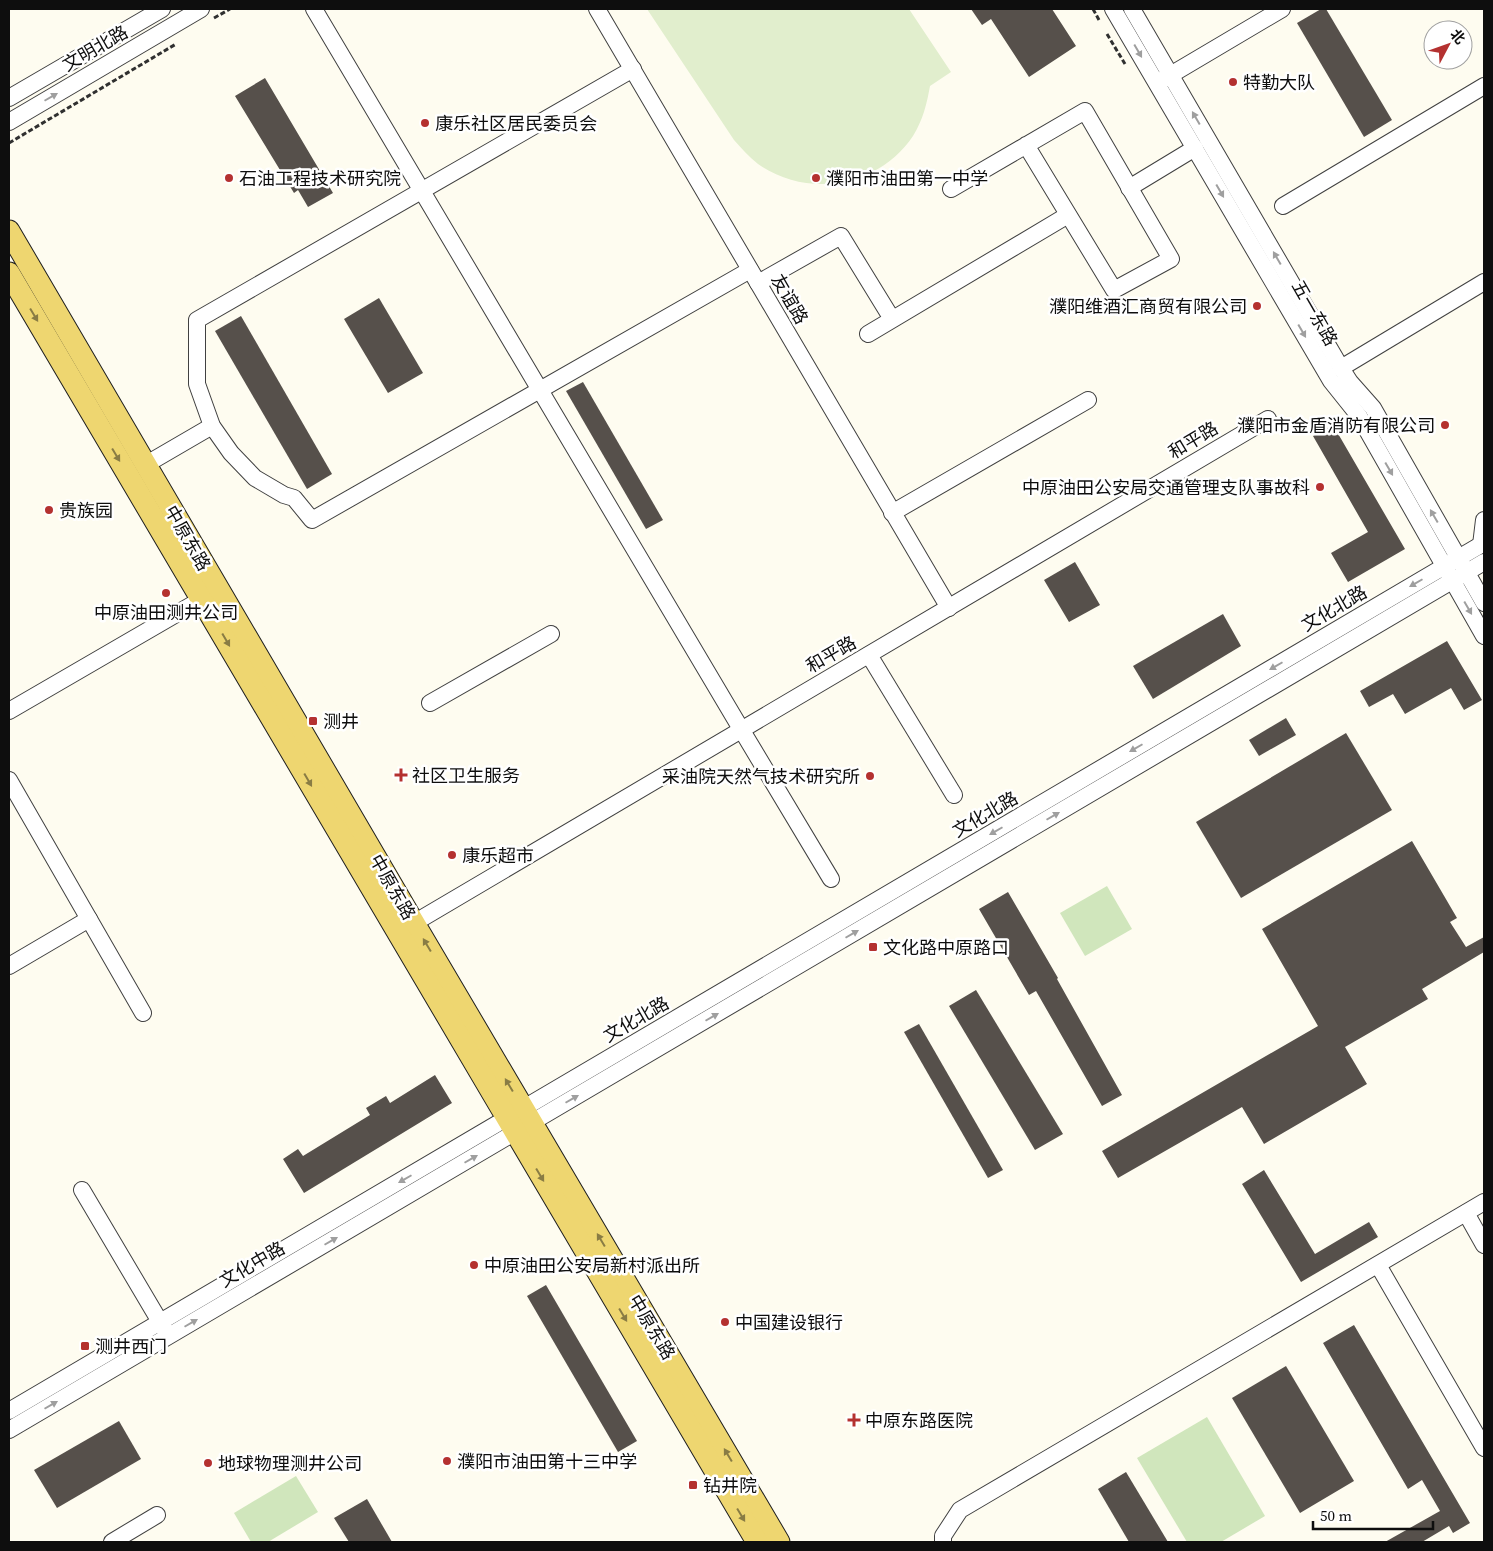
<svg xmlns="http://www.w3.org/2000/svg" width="1493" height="1551" font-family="'Source Serif 4','Noto Sans SC',serif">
<rect width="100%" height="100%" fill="#fefcf0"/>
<g fill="#d0e6bc">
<polygon points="1107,886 1132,929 1085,956 1060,913"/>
<polygon points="1207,1417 1265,1516 1221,1542 1187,1542 1137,1458"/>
<polygon points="296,1476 318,1512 268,1542 251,1542 234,1513"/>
</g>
<path fill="#e1eecd" d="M647,9h262l42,63 -21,14c-3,17 -7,34 -17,50 -34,51 -105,63 -155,28 -9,-7 -16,-15 -24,-24z"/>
<g fill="#56504b">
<polygon points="971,9 1052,9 1076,46 1029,77 991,19 982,25"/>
<polygon points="1321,9 1326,9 1392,120 1364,137 1297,23"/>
<polygon points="265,78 333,193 308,207 298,190 294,193 235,96"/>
<polygon points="379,298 423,373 388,393 344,319"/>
<polygon points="241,316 332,474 307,489 215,331"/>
<polygon points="583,382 663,520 646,529 566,391"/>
<polygon points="1333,425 1405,549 1348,582 1331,553 1368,532 1313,436"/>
<polygon points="1075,562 1100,605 1069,622 1044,580"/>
<polygon points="1223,614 1241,646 1153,699 1133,666"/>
<polygon points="1447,641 1482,700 1464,710 1451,688 1405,714 1393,694 1369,707 1360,691"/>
<polygon points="1286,718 1296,735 1259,756 1249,740"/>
<polygon points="1346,733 1392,810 1241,898 1196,822"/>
<polygon points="1412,841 1457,918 1450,922 1466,947 1484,937 1484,952 1422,989 1428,999 1345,1047 1367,1084 1264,1144 1242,1107 1118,1178 1102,1151 1318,1026 1262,929"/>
<polygon points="1008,892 1058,978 1057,979 1122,1095 1102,1106 1036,991 1029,995 979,909"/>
<polygon points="976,990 1063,1134 1035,1150 949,1006"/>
<polygon points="919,1024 1003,1170 988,1178 904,1032"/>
<polygon points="435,1075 452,1103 304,1193 283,1159 298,1149 303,1156 370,1115 366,1108 386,1096 390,1103"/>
<polygon points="1264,1170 1315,1254 1369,1222 1378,1237 1301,1282 1242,1184"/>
<polygon points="546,1285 637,1441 618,1452 527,1296"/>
<polygon points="1354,1325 1470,1523 1453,1533 1449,1526 1422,1542 1385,1542 1440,1511 1422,1480 1408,1489 1323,1343"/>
<polygon points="1286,1366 1354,1481 1300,1513 1232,1398"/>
<polygon points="119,1421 141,1459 57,1508 34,1470"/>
<polygon points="1126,1472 1168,1542 1129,1542 1098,1489"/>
<polygon points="367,1499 392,1542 349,1542 334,1518"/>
</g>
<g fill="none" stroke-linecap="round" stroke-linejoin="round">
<g stroke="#414141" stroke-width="18">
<g id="minor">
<polyline points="314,9 741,729 831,879"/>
<polyline points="597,9 949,608"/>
<polyline points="1113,9 1331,381 1359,416 1484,636"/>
<polyline points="1132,9 1341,368 1350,382 1373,408 1484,603"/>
<polyline points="633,69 197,320 197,384 212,426 231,453 255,478 284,495 294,498 312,520 750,270"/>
<polyline points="1162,80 1282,9"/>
<polyline points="9,98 162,9"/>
<polyline points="9,122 201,9"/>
<polyline points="1129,188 1195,148"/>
<polyline points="951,189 1085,111 1171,259 1114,290 1026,145"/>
<polyline points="1283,206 1484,86"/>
<polyline points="758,283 841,236 892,319"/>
<polyline points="868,334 1068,215"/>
<polyline points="1341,368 1484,282"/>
<polyline points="145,465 212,426"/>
<polyline points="892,513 1088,400"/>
<polyline points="1481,545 1484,520"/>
<polyline points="869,655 954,795"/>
<polyline points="430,703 551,634"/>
<polyline points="9,711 202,599"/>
<polyline points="9,780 143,1013"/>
<polyline points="414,923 1268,419"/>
<polyline points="9,966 89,919"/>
<polyline points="82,1190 166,1332"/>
<polyline points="1466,1213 1484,1245"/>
<polyline points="1378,1265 1484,1448"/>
<polyline points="9,1411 1484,543"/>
<polyline points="9,1430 1484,562"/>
<polyline points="112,1542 157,1515"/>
<polyline points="943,1542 943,1536 960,1510 1484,1202"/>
</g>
</g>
<g stroke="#1f1f1f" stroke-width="23">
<g id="major">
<polyline points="9,231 414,923 779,1542"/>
<polyline points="9,273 757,1542"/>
</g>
</g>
<g stroke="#303030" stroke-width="3" stroke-dasharray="5 2.5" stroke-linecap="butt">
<polyline points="1093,9 1099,20"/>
<polyline points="214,18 230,9"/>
<polyline points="1107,34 1125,64"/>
<polyline points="9,143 176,44"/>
</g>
<use href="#minor" stroke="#fff" stroke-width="16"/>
<use href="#major" stroke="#eed670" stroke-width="21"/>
</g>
<defs><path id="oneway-solid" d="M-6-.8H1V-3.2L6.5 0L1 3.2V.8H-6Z" transform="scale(1.25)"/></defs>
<g fill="#9f9f9f">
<use href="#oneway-solid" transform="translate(1138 51) rotate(60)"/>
<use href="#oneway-solid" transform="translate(51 97) rotate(-30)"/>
<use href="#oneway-solid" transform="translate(1196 118) rotate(-120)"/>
<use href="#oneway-solid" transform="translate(1220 191) rotate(60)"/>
<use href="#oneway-solid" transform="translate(1277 258) rotate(-120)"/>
<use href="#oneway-solid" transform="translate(1302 331) rotate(60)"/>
<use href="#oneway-solid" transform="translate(1389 469) rotate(60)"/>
<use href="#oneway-solid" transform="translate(1434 516) rotate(-120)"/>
<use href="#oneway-solid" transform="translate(1416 583) rotate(150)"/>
<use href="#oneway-solid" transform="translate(1468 608) rotate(60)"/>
<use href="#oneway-solid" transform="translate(1276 666) rotate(150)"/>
<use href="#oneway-solid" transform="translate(1136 748) rotate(150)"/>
<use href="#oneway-solid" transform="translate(1053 816) rotate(-30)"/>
<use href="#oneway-solid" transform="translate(996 831) rotate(150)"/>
<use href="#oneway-solid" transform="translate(852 934) rotate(-30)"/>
<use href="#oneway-solid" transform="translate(712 1017) rotate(-30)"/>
<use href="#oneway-solid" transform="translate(572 1099) rotate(-30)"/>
<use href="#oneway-solid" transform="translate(471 1159) rotate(-30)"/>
<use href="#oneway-solid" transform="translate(405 1179) rotate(150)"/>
<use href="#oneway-solid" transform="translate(331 1241) rotate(-30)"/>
<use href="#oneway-solid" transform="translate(191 1323) rotate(-30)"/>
<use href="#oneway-solid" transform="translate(51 1405) rotate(-30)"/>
</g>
<g fill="#897c44">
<use href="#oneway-solid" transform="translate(34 315) rotate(59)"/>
<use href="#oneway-solid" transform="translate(116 455) rotate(59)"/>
<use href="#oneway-solid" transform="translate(226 640) rotate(60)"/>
<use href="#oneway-solid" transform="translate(308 780) rotate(60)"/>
<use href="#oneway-solid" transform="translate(427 945) rotate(-121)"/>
<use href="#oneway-solid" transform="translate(509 1085) rotate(-121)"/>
<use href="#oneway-solid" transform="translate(540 1175) rotate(59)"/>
<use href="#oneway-solid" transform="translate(601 1240) rotate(-121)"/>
<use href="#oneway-solid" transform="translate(623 1315) rotate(59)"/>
<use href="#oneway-solid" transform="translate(728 1455) rotate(-121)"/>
<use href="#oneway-solid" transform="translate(741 1515) rotate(59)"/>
</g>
<g fill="#b43130" stroke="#fff" stroke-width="2">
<circle cx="1233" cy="82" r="5"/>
<circle cx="425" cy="123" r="5"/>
<circle cx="229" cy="178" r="5"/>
<circle cx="816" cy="178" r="5"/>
<circle cx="1257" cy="306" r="5"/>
<circle cx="1445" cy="425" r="5"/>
<circle cx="1320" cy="487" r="5"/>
<circle cx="49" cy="510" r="5"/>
<circle cx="166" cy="593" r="5"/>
<rect x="308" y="716" width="10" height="10" rx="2.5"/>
<path d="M398.5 767.5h5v5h5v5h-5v5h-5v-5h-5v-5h5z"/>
<circle cx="870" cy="776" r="5"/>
<circle cx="452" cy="855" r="5"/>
<rect x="868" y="942" width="10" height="10" rx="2.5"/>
<circle cx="474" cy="1265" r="5"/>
<circle cx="725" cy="1322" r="5"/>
<rect x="80" y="1341" width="10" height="10" rx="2.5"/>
<path d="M851.5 1412.5h5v5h5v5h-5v5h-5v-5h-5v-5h5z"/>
<circle cx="447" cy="1461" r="5"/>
<circle cx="208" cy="1463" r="5"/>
<rect x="688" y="1480" width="10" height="10" rx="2.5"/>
</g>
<g text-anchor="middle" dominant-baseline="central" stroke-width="5" stroke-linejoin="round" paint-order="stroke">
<g font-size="18" fill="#0e0e0e" stroke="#fff">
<text transform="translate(95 48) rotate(-30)">文明北路</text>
<text transform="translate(790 299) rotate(60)">友谊路</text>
<text transform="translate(1315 313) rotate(60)">五一东路</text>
<text transform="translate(1193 440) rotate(-31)">和平路</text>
<text transform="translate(188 538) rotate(60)">中原东路</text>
<text transform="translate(1334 608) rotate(-30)">文化北路</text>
<text transform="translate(831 654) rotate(-30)">和平路</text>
<text transform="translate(985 814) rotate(-30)">文化北路</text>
<text transform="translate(393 887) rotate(60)">中原东路</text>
<text transform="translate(636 1019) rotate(-30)">文化北路</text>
<text transform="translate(252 1264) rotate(-30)">文化中路</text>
<text transform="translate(652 1327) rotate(59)">中原东路</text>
</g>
<g font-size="18" fill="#0e0e0e" stroke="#fff" text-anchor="start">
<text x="1243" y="82">特勤大队</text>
<text x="435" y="123">康乐社区居民委员会</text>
<text x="239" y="178">石油工程技术研究院</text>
<text x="826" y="178">濮阳市油田第一中学</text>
<text x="1247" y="306" text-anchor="end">濮阳维酒汇商贸有限公司</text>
<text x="1435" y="425" text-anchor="end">濮阳市金盾消防有限公司</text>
<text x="1310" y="487" text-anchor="end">中原油田公安局交通管理支队事故科</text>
<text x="59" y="510">贵族园</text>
<text x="166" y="612" text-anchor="middle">中原油田测井公司</text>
<text x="323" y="721">测井</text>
<text x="412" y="775">社区卫生服务</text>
<text x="860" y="776" text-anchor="end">采油院天然气技术研究所</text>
<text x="462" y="855">康乐超市</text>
<text x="883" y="947">文化路中原路口</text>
<text x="484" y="1265">中原油田公安局新村派出所</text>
<text x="735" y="1322">中国建设银行</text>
<text x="95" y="1346">测井西门</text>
<text x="865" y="1420">中原东路医院</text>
<text x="457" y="1461">濮阳市油田第十三中学</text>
<text x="218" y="1463">地球物理测井公司</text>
<text x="703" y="1485">钻井院</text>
</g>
</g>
<rect width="1493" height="1551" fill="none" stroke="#0e0e0e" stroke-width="20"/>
<g transform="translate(1448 45) rotate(49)"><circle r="24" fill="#ffffff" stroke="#9f9f9f"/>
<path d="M0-4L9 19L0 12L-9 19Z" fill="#b43130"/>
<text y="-8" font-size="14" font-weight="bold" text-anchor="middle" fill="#0e0e0e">北</text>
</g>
<path d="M1313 1521v8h120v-8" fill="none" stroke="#0e0e0e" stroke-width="2.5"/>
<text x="1320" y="1521" font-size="15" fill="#0e0e0e" stroke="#ffffff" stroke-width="4" paint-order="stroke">50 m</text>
</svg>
